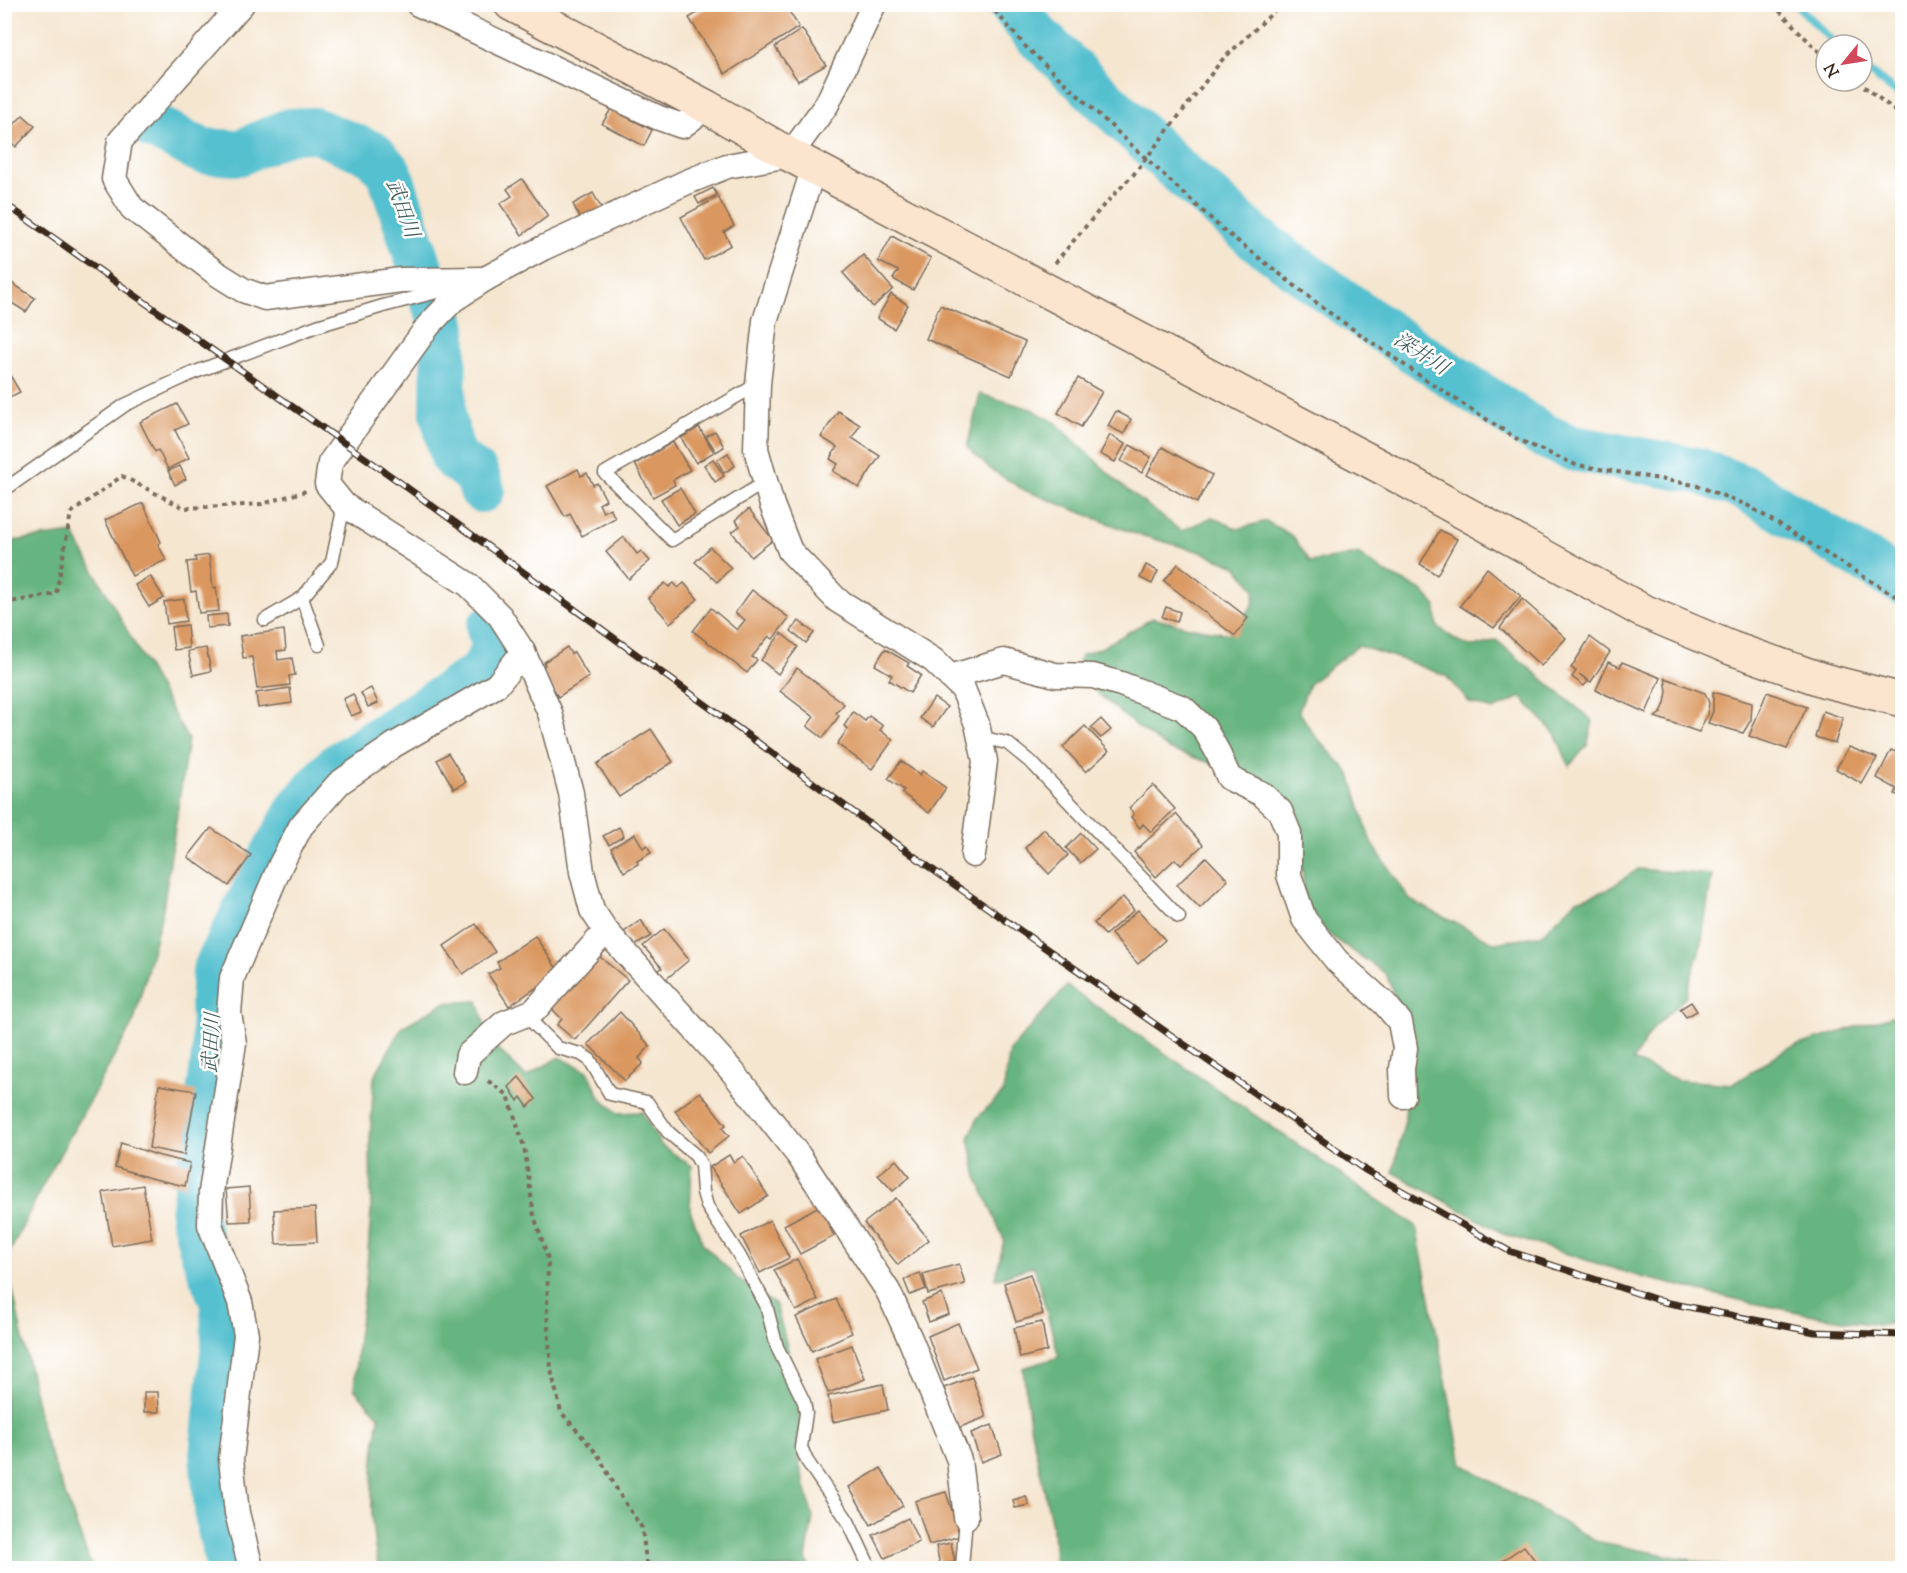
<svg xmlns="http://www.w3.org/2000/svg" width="1907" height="1573" font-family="'Sorts Mill Goudy','Noto Serif JP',serif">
<rect width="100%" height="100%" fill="#fff"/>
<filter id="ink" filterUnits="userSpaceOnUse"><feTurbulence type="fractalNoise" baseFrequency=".0167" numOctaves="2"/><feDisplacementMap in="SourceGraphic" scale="12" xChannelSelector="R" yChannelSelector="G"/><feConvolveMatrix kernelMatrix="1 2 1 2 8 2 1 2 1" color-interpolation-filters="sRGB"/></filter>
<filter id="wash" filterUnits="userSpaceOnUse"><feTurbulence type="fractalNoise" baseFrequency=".008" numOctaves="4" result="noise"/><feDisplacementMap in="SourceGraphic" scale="24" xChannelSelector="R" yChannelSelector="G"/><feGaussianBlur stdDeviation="1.35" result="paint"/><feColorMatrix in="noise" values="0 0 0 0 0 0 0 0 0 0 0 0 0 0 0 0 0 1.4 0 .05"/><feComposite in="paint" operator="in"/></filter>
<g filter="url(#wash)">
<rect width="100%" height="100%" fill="#f5e6d0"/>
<g fill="#66b47f" stroke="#506f4e" stroke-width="1.5">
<path d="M980,394l51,15 24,13 66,63 60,46 31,-14 26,12 28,-8 27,15 17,26 48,-8 28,19 34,16 16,17 1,20c23,17 30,27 59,14l97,81 -6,25 -18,20 -13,-31 -35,-38 -28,13 -23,-7 -24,-27 -39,-15 -49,-15 -49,38 -10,27 13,21 38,42 20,66 40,60 85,43 46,-8 36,-35 30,-10 31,-21 74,6 -11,70 -16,53 -32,30 -20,33 45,19 55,4 53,-35 112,-35 4,6v303l-24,2 -55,-8 -75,-15 -107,-25 -135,-42 -113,-63 12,-52 4,-86 -23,-60 -58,-40 -23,-32 -6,-69 -73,-65 -58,-19 -38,-28 -43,-37 -12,-6 6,-23 20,-7 52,-30 40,10 37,6 23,-29 2,-16 -19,-23 -35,-14 -68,-19 -109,-43 -34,-21 -23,-22z"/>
<polygon points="73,533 188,740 163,909 134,1021 43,1185 6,1260 44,1437 92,1568 5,1568 5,542"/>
<polygon points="1067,986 1416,1226 1462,1464 1595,1541 1732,1568 1055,1568 1053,1530 1030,1425 1023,1368 1059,1357 1034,1266 995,1279 1004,1240 977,1177 969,1138 978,1117 1003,1093 1010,1050"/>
<path d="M478,1001l11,39 37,37 33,-20 29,14 13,28 17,14 24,-1 19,33 31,21 -2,44 13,34 36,36 37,25 24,90 -2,64 15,58 -7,41 4,10h-431c-12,-50 -7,-102 0,-152l-25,-27 4,-51 8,-58 5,-69 -1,-72 4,-62 28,-50 42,-24z"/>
</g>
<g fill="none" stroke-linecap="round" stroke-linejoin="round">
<g stroke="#54c0cf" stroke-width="8">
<polyline points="1796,4 1836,45"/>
<polyline points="1862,66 1902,97"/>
</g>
<g stroke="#54c0cf" stroke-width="46">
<polyline points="1011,4 1036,35 1171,164 1255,238 1384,331 1540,434 1572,448 1700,471 1747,489 1902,582"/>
<polyline points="149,124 202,151 239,153 289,131 314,130 373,154 390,174 420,267 444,328 443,415 453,457 476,474 482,490"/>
<polyline points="229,1568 218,1521 212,1455 224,1344 223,1303 203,1252 193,1215 215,1049 213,1002 215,971 270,860 300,807 337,766 481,673 496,647 489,629"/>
</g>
</g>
<g id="blocks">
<g fill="#da975e">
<polygon points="710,5 785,5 799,27 725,74 689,18"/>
<polygon points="802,29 826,65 798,81 775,47"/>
<polygon points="611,109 652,130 644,146 602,124"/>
<polygon points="23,115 35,126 16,147 4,135"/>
<polygon points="522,179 548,216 522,235 500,204 512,196 507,189"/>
<polygon points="713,188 717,195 699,204 695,197"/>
<polygon points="593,193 602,209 581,220 573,204"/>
<polygon points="718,197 734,226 724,232 731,245 704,260 681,217"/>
<polygon points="892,236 931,258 913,290 893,279 898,271 878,261"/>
<polygon points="863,255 893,289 873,307 843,273"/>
<polygon points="4,278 35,298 26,312 4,298"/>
<polygon points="891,294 908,305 894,329 877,318"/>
<polygon points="940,305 1025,342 1011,376 926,339"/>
<polygon points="4,365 20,392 4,400"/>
<polygon points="1078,378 1102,392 1081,427 1058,413"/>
<polygon points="177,404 188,424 175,430 189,458 168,469 158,450 155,452 140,422"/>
<polygon points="838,411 860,425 852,438 880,456 859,488 833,471 838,464 830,459 837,447 821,437"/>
<polygon points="1116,411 1131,419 1124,434 1108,426"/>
<polygon points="699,427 714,452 696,463 681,438"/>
<polygon points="715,431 724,447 716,452 706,436"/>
<polygon points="1110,435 1125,444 1115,462 1100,454"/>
<polygon points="673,442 690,470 673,480 675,485 653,497 635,464"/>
<polygon points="1130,445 1151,457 1142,473 1121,461"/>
<polygon points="1162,447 1212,475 1197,503 1147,475"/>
<polygon points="728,453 735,466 724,473 717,460"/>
<polygon points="713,459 724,476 715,482 704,465"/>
<polygon points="180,466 186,479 175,485 168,471"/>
<polygon points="578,469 581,476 587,473 593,485 597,483 606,500 599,504 603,512 610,508 615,518 582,536 570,514 565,517 547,486"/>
<polygon points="680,488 695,514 677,525 661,499"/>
<polygon points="143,503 161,542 158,544 166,560 132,576 105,520"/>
<polygon points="749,509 773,540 751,557 732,532 740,526 735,520"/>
<polygon points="1440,530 1457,539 1437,575 1420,564"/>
<polygon points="624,537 637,554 641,551 650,561 629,579 606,552"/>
<polygon points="710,547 731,568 717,582 695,562"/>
<polygon points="209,555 213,588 216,587 219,611 199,613 196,591 191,592 187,562 196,561 195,557"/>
<polygon points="1178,564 1248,618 1235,636 1164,581"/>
<polygon points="1146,565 1158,571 1152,584 1140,578"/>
<polygon points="1487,568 1521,596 1494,628 1460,606"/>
<polygon points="150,576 164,598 149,607 135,585"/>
<polygon points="665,583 669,587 674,583 678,588 684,583 698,599 670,623 648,598"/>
<polygon points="752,590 789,618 773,639 769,636 752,657 757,660 747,673 693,631 711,608 737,630 745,620 735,613"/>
<polygon points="184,599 186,621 167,624 164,602"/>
<polygon points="1522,599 1566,638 1541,666 1500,628"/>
<polygon points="1166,607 1180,612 1177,622 1162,617"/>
<polygon points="227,614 228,626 207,628 206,616"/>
<polygon points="799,621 814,633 806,643 791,631"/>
<polygon points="187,625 189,648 174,650 171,627"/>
<polygon points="284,630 286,650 277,651 278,660 292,658 295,675 289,676 290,685 257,689 252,657 243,658 240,636"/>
<polygon points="781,633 798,647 778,674 761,660"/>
<polygon points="1590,637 1610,652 1591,682 1579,674 1588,681 1584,686 1572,677 1576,671 1571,668"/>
<polygon points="567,647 571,654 574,652 589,677 558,697 540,668 545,665 544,662"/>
<polygon points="206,648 211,671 193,675 188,651"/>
<polygon points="885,649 909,663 907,666 921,675 910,693 889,680 892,675 875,665"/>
<polygon points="1608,662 1620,667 1622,662 1661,678 1646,713 1596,690"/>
<polygon points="797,668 844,704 836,713 839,716 823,738 807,726 814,717 780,691"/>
<polygon points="1665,678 1705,693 1709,703 1707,715 1699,732 1655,717 1661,713 1665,703 1667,691"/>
<polygon points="290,688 292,703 258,708 256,693"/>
<polygon points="371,688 378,703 368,707 361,693"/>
<polygon points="1713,692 1752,703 1751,720 1743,733 1708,723 1713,711"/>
<polygon points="1767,692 1807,707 1787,749 1749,736"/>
<polygon points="353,694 361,712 351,716 343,699"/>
<polygon points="934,698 947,707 933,727 920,718"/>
<polygon points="1823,711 1843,718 1835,743 1815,737"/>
<polygon points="853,712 865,721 869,716 883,726 880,730 893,740 872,769 837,744 848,729 844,726"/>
<polygon points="1101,719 1111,730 1101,738 1091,728"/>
<polygon points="1085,726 1109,751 1086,772 1063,747"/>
<polygon points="651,729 673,762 619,797 597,764"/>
<polygon points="1902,746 1902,796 1895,794 1897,789 1877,778 1891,750 1899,753"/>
<polygon points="1849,747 1877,758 1862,784 1836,769"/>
<polygon points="448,753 466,782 454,789 437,760"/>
<polygon points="901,761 920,775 922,771 946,788 929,813 902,793 904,790 888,779"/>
<polygon points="1153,785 1175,809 1151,832 1143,824 1140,828 1131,817 1134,814 1129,808"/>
<polygon points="1176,814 1203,845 1181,865 1175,859 1156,877 1134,852"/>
<polygon points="619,827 624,836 609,845 603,836"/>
<polygon points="211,828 251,855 229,886 188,857"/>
<polygon points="1044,829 1068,855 1049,874 1025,848"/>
<polygon points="1081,833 1096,849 1080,863 1066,848"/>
<polygon points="635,834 643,848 647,845 651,853 637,861 638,864 624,872 611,848"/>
<polygon points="1206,857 1228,880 1200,908 1177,885"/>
<polygon points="1123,897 1134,910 1105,935 1094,923"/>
<polygon points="1138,910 1165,940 1138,964 1111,934"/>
<polygon points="641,920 651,936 633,947 624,932"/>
<polygon points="476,924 495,952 463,974 444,946"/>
<polygon points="664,929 689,960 665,980 658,971 662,968 643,946"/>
<polygon points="535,936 559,972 509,1006 488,974 500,968 497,962"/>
<polygon points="594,952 628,980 575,1040 557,1025 562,1019 550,1007"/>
<polygon points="1691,1002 1697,1011 1686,1017 1680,1009"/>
<polygon points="620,1012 650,1046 639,1058 643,1063 625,1081 588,1044"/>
<polygon points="519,1077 536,1099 528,1107 521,1097 518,1101 509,1087"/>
<polygon points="159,1085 196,1091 184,1155 149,1148"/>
<polygon points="700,1092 726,1125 722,1128 729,1136 708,1153 675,1111"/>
<polygon points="121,1143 160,1156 190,1163 185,1186 150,1178 115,1167"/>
<polygon points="729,1155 734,1162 743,1156 768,1196 741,1214 710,1167"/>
<polygon points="896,1160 910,1177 893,1191 878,1175"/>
<polygon points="143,1185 152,1239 112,1246 103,1192"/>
<polygon points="249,1187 251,1221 229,1222 226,1189"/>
<polygon points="896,1198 929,1240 898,1265 864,1223"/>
<polygon points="819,1206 834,1236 800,1254 784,1225"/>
<polygon points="315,1208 317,1242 276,1244 274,1210"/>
<polygon points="770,1220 789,1258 760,1273 741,1236"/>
<polygon points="797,1259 818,1300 796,1311 774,1270"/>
<polygon points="959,1264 965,1284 928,1294 923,1274"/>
<polygon points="920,1273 926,1289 910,1295 904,1280"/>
<polygon points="1030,1274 1043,1314 1016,1322 1004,1283"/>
<polygon points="942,1294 949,1314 929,1322 922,1302"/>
<polygon points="836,1299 852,1333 812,1351 796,1317"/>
<polygon points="1042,1322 1047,1351 1020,1358 1014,1328"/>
<polygon points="958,1323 977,1368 944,1381 928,1336"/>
<polygon points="852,1345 865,1379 828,1393 815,1359"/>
<polygon points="972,1377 986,1417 958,1428 944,1388"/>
<polygon points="883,1384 888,1410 833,1422 828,1396"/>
<polygon points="144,1392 158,1392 159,1412 144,1412"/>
<polygon points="992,1425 1002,1454 981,1462 971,1433"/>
<polygon points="881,1468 903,1506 871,1525 849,1487"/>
<polygon points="946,1492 960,1536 929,1545 915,1501"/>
<polygon points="1026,1496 1029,1505 1015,1508 1013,1500"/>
<polygon points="908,1518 919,1542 885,1558 873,1535"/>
<polygon points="951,1543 955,1562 940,1565 936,1546"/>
<polygon points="1524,1546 1540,1567 1492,1568"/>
</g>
</g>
</g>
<g filter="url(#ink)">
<use href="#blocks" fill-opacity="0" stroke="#7c6c5c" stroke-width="1.5"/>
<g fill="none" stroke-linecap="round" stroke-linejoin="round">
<g stroke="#7c6c5c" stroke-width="15">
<g id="lane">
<polyline points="758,384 605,473 672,540 765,482"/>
<polyline points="4,490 125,405 193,373 317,326 383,306 452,288"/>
<polyline points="302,598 319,645"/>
<polyline points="265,620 302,598 332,562 344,505"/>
<polyline points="979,737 1007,743 1034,765 1179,917"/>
<polyline points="528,1015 534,1024 558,1048 581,1054 590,1060 610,1094 647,1102 668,1132 696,1156 701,1165 703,1192 707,1206 739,1255 766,1305 777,1347 804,1402 806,1413 801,1447 807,1461 848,1521 870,1568"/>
<polyline points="962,1568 966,1517"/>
</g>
</g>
<g stroke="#7c6c5c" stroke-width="27">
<g id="street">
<polyline points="242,4 120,141 114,179 132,208 216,273 243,290 265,298 401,280 485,279"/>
<polyline points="418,4 659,118 682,126 707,107"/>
<polyline points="874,4 827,104 790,155 727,166 687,182 543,248 485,279 453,300 428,326 330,463 327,484 344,505 469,585 500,616 523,652 550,713 571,793 582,872 592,910 606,931 732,1071 799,1156 888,1291 911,1341 959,1460 966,1517"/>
<polyline points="814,167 765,321 758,384 756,449 772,505 790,551 837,600 933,660 963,689 977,724 985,761 973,855"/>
<polyline points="950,677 1004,661 1055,675 1093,676 1121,684 1183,708 1204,728 1216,749 1229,778 1262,794 1280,811 1289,833 1289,875 1304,919 1337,961 1385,1004 1400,1022 1405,1048 1402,1069 1403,1096"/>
<polyline points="465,1072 468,1055 504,1023 534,1011 606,931"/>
<polyline points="251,1568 237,1513 231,1459 246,1335 240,1302 210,1225 211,1192 234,1043 229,1013 232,978 281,864 301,826 339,783 394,745 497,685 523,652"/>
</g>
</g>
<g stroke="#7c6c5c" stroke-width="36">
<polyline id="secondary" points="511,4 707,107 790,155 1385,469 1641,610 1731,648 1823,680 1902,700"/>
</g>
<g stroke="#7c6c5c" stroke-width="4" stroke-dasharray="4.5 4.5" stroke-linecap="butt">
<polyline points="989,4 1026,47 1221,228 1327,311 1429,382 1517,439 1576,465 1695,485 1747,505 1902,600"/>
<polyline points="1773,4 1816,49 1826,57"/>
<polyline points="1857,81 1902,116"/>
<polyline points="1055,263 1102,207 1134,174 1222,60 1282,4"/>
<polyline points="4,603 56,594 71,513 122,476 184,508 262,504 306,491"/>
<polyline points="488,1081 508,1095 524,1147 534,1216 548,1259 547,1312 551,1370 561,1412 598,1455 620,1495 642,1528 646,1561 652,1568"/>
</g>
<use href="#lane" stroke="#fff" stroke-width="12"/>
<use href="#street" stroke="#fff" stroke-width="24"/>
<use href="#secondary" stroke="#fce5cf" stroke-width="33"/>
<g stroke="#3b2a1e" stroke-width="7">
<polyline id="rail" points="4,203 398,481 936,872 1365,1170 1509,1251 1664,1302 1815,1332 1902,1335"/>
</g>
<use href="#rail" stroke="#fff" stroke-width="4.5" stroke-dasharray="14" stroke-linecap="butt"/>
</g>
</g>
<g text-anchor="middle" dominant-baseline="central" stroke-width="5" stroke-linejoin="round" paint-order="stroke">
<g font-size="20" font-style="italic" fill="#445e5c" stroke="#fff">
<text transform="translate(401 209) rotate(70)">武田川</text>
<text transform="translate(1420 355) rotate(33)">深井川</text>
<text transform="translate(213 1043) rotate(-87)">武田川</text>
</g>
</g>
<rect width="1907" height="1573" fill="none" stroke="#fff" stroke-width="24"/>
<g transform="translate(1844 63) rotate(240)"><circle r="28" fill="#ffffff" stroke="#b1aaa5" stroke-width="1.5"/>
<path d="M0-4.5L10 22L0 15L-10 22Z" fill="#d1495b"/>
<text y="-9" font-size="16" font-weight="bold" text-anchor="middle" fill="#3b2a1e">N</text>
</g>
</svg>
